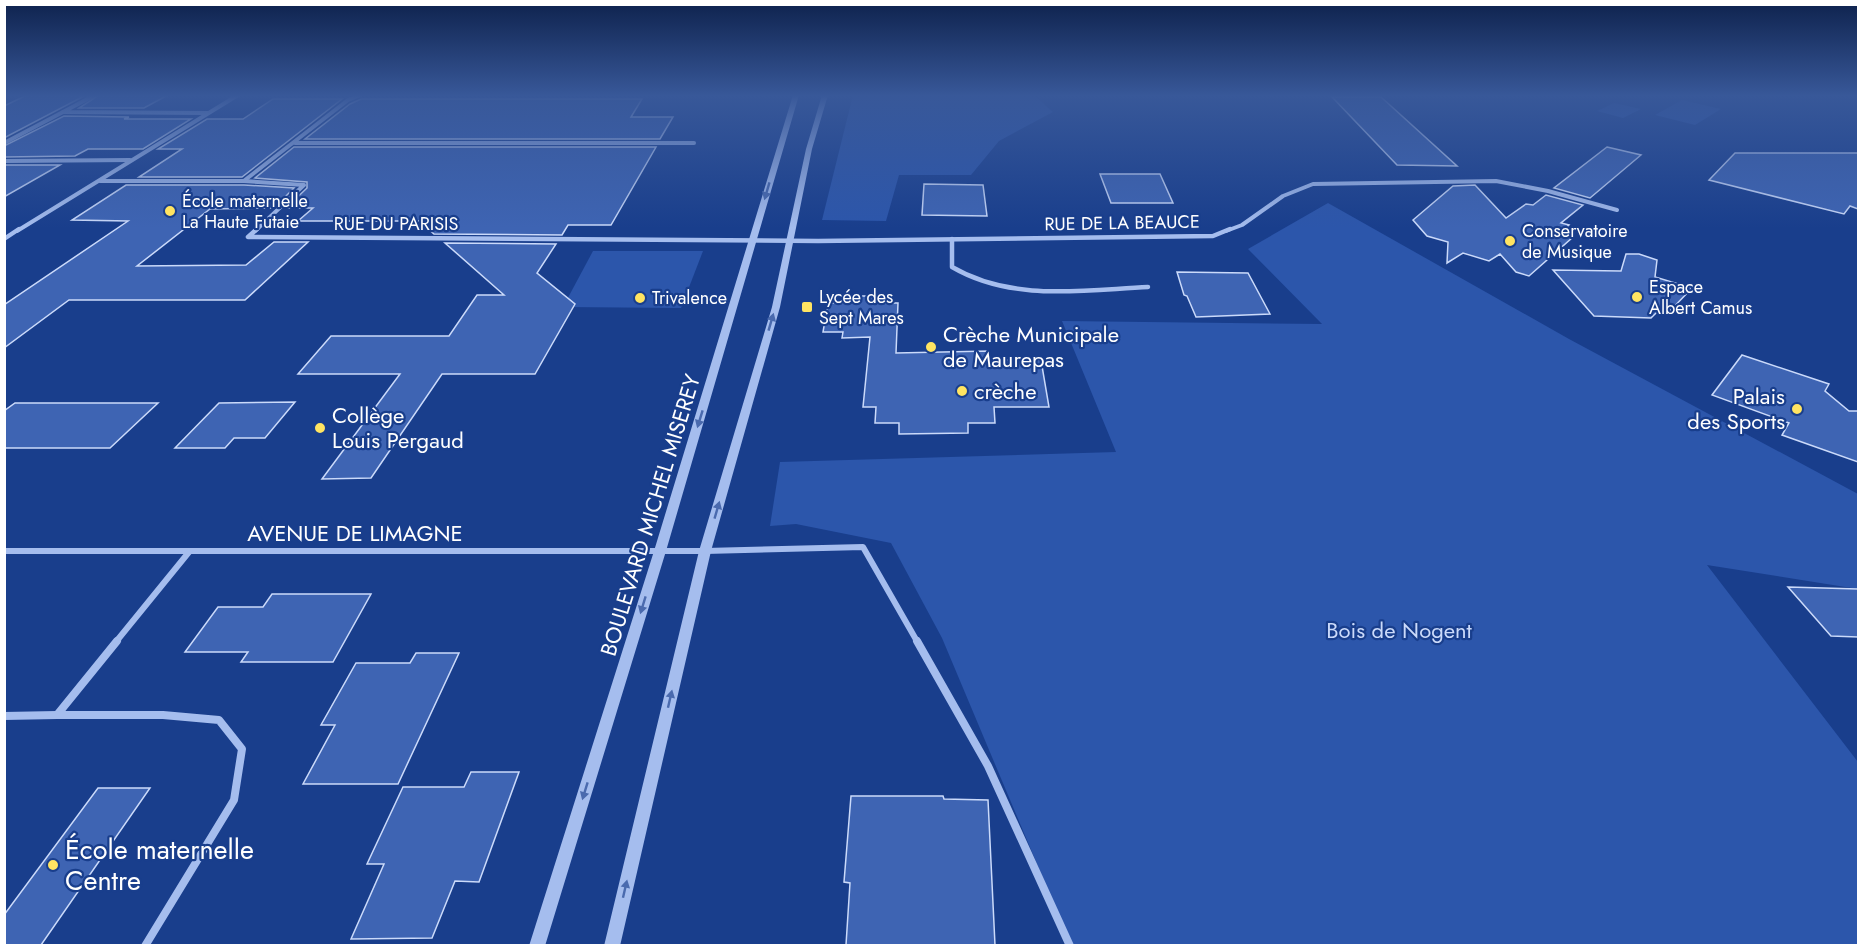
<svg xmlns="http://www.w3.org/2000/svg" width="1863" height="950" font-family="Jost,sans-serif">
<rect width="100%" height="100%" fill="#193e8c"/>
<g fill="#2c56ab">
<polygon points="853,95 1034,95 1053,112 999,141 971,175 899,175 886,221 822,220"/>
<polygon points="1682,100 1721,109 1695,125 1655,115"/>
<polygon points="1614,103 1641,109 1623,118 1597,111"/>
<polygon points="1328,203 1569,339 1858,494 1858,589 1707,565 1858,762 1858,945 1071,945 942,638 891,543 796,524 770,526 780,462 1116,452 1062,321 1322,324 1248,249"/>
<polygon points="593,251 703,251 681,308 563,307"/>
</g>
<g fill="#3e64b3" stroke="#cbdafa" stroke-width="1.5">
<polygon points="27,95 86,95 4,138 4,106"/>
<polygon points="99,95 168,95 144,108 79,108"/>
<polygon points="1332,97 1381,97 1457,166 1397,165"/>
<polygon points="273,99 342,99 242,177 139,177 182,149 158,149 207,119 243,119"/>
<polygon points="361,99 642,99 631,117 673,117 660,139 305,139 350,104"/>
<polygon points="64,116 129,117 124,119 191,119 143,149 88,149 75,156 4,157 4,146"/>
<polygon points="294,147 656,147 611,225 568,225 562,235 434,234 419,221 298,221 313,208 286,208 307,188 307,182 255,178"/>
<polygon points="1607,147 1641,155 1590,198 1554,188"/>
<polygon points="1735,153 1858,153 1858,209 1850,206 1844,214 1709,180"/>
<polygon points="4,165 60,165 4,197"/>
<polygon points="1100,174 1160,174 1173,203 1111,203"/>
<polygon points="924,184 983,185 987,216 922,215"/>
<polygon points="126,185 244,185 294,188 274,208 210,209 137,266 246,265 274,242 308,242 245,300 69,300 4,348 4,305 128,221 72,220"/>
<polygon points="1475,185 1506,218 1526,204 1533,205 1546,195 1583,205 1561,223 1569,225 1561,233 1573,237 1529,276 1516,272 1500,254 1489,261 1463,253 1447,263 1448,242 1427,236 1413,220 1453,186"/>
<polygon points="445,243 556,244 537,273 575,304 535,374 442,374 371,478 322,479 400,374 298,374 331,336 449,336 477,295 504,295"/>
<polygon points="1626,254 1639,254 1657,260 1655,277 1692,288 1668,313 1659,310 1651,318 1594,316 1553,270 1621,271"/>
<polygon points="1177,272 1248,273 1270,314 1196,317 1187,296 1184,295"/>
<polygon points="863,296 881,296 880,303 898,303 896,353 989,351 989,360 1041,360 1049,407 994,407 995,423 968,423 968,433 899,434 899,423 875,423 876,407 863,407 870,337 842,338 843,332 823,332 828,303 848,303 849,297"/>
<polygon points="1742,355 1829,384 1825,391 1849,411 1858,411 1858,462 1782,435 1789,423 1712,395"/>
<polygon points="295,402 265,438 234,438 225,448 175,448 219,403"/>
<polygon points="15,403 158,403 110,448 4,448 4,411"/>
<polygon points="1788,587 1858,589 1858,637 1831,636"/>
<polygon points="272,594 371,594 333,662 241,662 248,652 185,652 218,607 263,607"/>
<polygon points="416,653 459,653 398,784 303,784 335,725 321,725 356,663 410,663"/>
<polygon points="471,772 519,772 479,882 455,881 432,938 351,939 384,864 367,864 403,787 464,787"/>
<polygon points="98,788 150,788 41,945 4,945 4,915"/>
<polygon points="851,796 943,796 944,799 988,800 995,945 846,945 850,883 844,882"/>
</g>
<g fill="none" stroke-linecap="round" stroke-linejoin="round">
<g stroke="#a5bdee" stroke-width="4">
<polyline points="95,95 63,112 208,113"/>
<polyline points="6,142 63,112"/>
<polyline points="295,143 694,143"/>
<polyline points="4,161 130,160"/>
<polyline points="245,180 348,100 360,95"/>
<polyline points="100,181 244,181 304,185 255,231"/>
<polyline points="17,231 238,95"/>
<polyline points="1226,231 1242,225 1283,196 1313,184 1496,181 1548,191 1617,210"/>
</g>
<g stroke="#a5bdee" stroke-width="4.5">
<polyline points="257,229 248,237 818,241 1213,236 1230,229"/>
<polyline points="4,239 19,229"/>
<path d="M952,239v28c60,35 130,23 196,20"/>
</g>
<g stroke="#a5bdee" stroke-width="6">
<polyline points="4,551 705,551 863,547 918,643"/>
<polyline points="115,643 189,552"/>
</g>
<g stroke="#a5bdee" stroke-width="8">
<polyline points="117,641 57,715 163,715 219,720 242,749 234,800 145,946"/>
<polyline points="917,641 988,766 1070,946"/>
<polyline points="4,716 57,715"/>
</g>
<g fill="#a5bdee" fill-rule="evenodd">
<polygon points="793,95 799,95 666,551 545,946 529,946 654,551"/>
<polygon points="822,95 828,95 812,149 780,307 711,551 620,946 604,946 699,551 772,307 806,149"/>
</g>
</g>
<defs><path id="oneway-solid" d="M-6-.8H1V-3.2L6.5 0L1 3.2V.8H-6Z" transform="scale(1.5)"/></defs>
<g fill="#4a6aae">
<use href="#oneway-solid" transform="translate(767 191) rotate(106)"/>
<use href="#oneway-solid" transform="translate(771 322) rotate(-74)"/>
<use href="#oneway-solid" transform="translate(700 419) rotate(107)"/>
<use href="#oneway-solid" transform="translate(717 510) rotate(-74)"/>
<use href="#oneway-solid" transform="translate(643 605) rotate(107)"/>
<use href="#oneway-solid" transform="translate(670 699) rotate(-77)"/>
<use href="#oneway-solid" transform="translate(585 791) rotate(107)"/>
<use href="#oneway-solid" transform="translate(625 889) rotate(-77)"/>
</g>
<linearGradient id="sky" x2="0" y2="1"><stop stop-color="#0e224d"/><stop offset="0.42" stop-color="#385899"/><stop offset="1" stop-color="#385899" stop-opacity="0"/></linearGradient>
<rect width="1863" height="228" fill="url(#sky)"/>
<g fill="#ffe462" stroke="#193e8c" stroke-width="2">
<circle cx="170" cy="211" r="6"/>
<circle cx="1510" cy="241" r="6"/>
<circle cx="1637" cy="297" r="6"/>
<circle cx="640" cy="298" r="6"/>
<rect x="801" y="301" width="12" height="12" rx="3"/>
<circle cx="931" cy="347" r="6"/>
<circle cx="962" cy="391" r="6"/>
<circle cx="1797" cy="409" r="6"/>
<circle cx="320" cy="428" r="6"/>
<circle cx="53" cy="865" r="6"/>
</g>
<g text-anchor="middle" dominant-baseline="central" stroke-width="4.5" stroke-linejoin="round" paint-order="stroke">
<g font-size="18" fill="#fff" stroke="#193e8c" text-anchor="start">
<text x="182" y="201">École maternelle<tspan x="182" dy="21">La Haute Futaie</tspan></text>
<text x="1522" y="231">Conservatoire<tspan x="1522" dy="21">de Musique</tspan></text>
<text x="1649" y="287">Espace<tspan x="1649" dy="21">Albert Camus</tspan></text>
<text x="819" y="297">Lycée des<tspan x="819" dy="21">Sept Mares</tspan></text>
<text x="652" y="298">Trivalence</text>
</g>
<g font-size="18" fill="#fff" stroke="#193e8c">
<text transform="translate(1122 223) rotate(-1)">RUE DE LA BEAUCE</text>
<text x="396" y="224">RUE DU PARISIS</text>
</g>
<g font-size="22" fill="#fff" stroke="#193e8c" text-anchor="start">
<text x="943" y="334">Crèche Municipale<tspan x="943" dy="25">de Maurepas</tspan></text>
<text x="974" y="391">crèche</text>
<text x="1785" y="396" text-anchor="end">Palais<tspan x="1785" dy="25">des Sports</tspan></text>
<text x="332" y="415">Collège<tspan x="332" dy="25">Louis Pergaud</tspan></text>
</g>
<g font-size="22" fill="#fff" stroke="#193e8c">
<text transform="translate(650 515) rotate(-73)">BOULEVARD MICHEL MISEREY</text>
<text x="355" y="533">AVENUE DE LIMAGNE</text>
</g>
<g font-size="22" fill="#cbdafa" stroke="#193e8c">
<text x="1399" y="630">Bois de Nogent</text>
</g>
<g font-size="27" fill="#fff" stroke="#193e8c" text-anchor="start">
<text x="65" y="849">École maternelle<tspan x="65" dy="31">Centre</tspan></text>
</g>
</g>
<rect width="1863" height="950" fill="none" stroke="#ffffff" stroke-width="12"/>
</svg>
